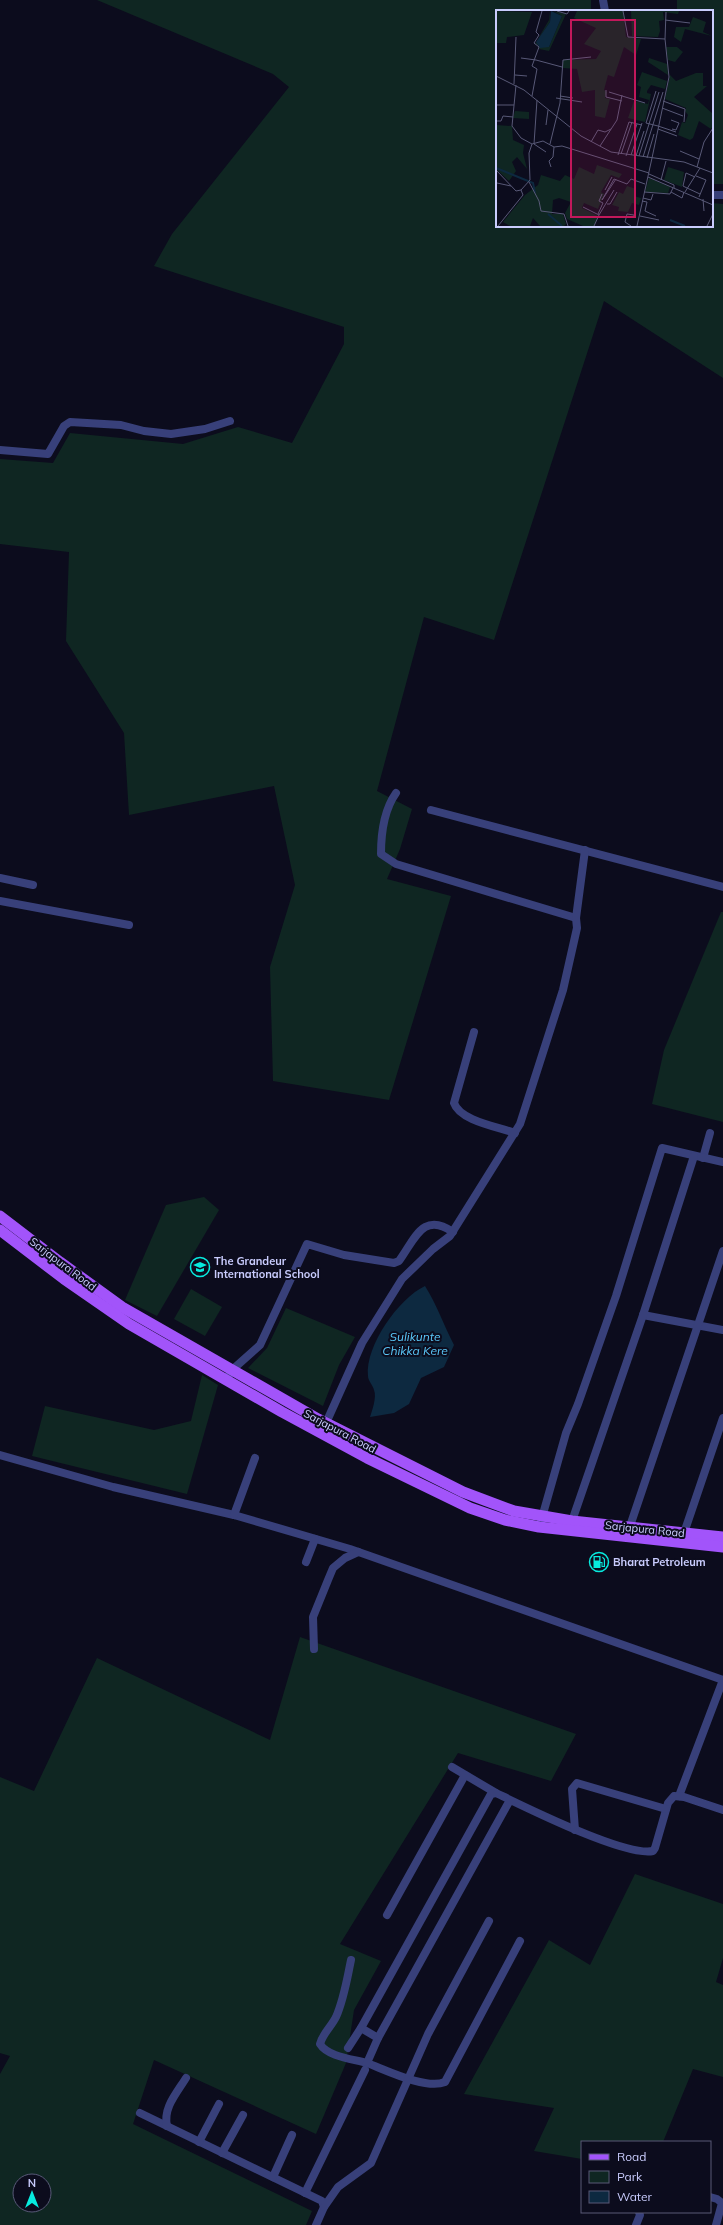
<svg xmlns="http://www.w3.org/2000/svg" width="723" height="2225" font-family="Mulish,sans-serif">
<rect width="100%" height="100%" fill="#0c0c1d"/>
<g fill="#0f2622" fill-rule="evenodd">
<polygon points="97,0 591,0 591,11 497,11 497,226 712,226 712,203 723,204 723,378 604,301 494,640 424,617 377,791 412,809 400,849 387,879 451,896 389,1100 273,1081 270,967 295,885 274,786 129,815 124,733 66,641 69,552 0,544 0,459 53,463 70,433 183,444 238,427 292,443 344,344 344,327 154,266 172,234 289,87 273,74"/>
<polygon points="677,0 723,0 723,184 712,184 712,11 677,11"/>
<polygon points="721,912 723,912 723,1122 652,1104 664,1050"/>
<polygon points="204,1197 219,1210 157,1316 125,1300 166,1205"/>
<polygon points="191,1289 222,1307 205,1336 174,1319"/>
<polygon points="286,1308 355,1337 339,1365 323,1406 248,1368 267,1348"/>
<polygon points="202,1375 218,1385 187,1494 32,1456 45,1406 154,1430 191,1421"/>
<path d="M300,1637l276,97 -25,47 -93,-28 -118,191 41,17 -27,49 -8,53 -30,71 -162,-74 -21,64 179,87 -6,14h-306v-151l10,-18 -10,-3v-276l34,14 63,-133 173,82zM20,2181h24v24h-24z"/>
<polygon points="635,1874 723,1904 723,1958 716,1982 723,1985 723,2077 693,2069 663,2142 582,2142 582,2159 534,2151 554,2108 464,2094 549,1940 590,1965"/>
</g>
<path fill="#0d2940" d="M425,1286c12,19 19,40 29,59l-10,22 -23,11 -12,26 -15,9 -24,4c2,-6 7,-20 4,-27 -1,-5 -6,-9 -6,-14 -3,-30 31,-78 57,-90z"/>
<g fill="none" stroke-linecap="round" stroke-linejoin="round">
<g stroke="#38407a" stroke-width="8">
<polyline points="0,450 48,454 64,426 70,422 121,425 144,431 171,434 205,429 230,421"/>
<path d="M396,793c-12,17 -15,41 -15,61l15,10 180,54"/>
<polyline points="431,810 723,887"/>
<polyline points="0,878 33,885"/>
<polyline points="0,901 129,925"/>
<path d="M474,1032l-20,71c6,18 45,24 61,30"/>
<polyline points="703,1158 710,1133"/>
<polyline points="643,1315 723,1330"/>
<path d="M226,1380l6,-10 28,-25 47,-101 37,11 50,8 5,-2c16,-22 24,-50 54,-29"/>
<polyline points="326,1423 362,1343 402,1279 433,1249 450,1236 520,1124 563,990 577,928 576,918 585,850"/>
<polyline points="0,1455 113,1487 234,1515 350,1549 723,1680"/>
<polyline points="234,1515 255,1458"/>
<polyline points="541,1521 566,1433 578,1404 616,1296 662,1148 723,1162"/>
<polyline points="572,1521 643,1315 694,1156"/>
<polyline points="628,1532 723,1251"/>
<polyline points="684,1533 723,1418"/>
<polyline points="306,1562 315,1539"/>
<polyline points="314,1649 313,1617 328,1580 333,1568 345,1558 358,1552"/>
<polyline points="452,1767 496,1793"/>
<polyline points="679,1796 723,1680"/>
<path d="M510,1800l-132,238 -17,-10 130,-234 5,-1c29,14 129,64 157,58l2,-3 13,-45 6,-7 10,1 39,13"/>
<polyline points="575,1830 572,1789 577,1783 666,1809"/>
<polyline points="387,1915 465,1775"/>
<path d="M351,1960c-4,19 -7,39 -15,57 -5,10 -13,16 -16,27 8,13 33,15 47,19"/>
<path d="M378,2038l-11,25c19,7 59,27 78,19l75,-141"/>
<polyline points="348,2048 361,2028"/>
<polyline points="140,2113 322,2201 324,2207 316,2225"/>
<path d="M167,2126c-4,-18 9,-32 19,-48"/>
<polyline points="199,2142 219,2104"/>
<polyline points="222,2153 243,2115"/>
<polyline points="273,2177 292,2135"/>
<polyline points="305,2193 365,2070"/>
<polyline points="710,2197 717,2199 722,2203 716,2225"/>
<polyline points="324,2207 338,2187 371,2163 428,2034 489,1921"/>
<polyline points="636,2225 640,2215 639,2212"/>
</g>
<g stroke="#38407a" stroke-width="8">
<polyline points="603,0 605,11"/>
<polyline points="712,195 723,195"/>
</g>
<g stroke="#a254fa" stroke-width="11">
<polyline points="0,1216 60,1262 122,1307 318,1419 463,1492 514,1511 572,1521 723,1537"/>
<polyline points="0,1230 64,1279 129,1324 282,1412 367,1458 470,1508 505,1520 539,1527 723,1547"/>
</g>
</g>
<defs>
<g id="school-ring" transform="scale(1)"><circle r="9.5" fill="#0c0c1d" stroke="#07ebdf" stroke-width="1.5"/><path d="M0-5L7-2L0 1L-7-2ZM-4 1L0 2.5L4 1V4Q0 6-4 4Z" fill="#07ebdf"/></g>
<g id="fuel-ring" transform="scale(1)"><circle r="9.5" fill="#0c0c1d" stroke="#07ebdf" stroke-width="1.5"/><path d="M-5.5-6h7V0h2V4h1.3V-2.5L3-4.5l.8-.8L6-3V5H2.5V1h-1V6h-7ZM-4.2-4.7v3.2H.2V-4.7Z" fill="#07ebdf"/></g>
</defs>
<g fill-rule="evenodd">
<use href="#school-ring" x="200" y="1267"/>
<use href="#fuel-ring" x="599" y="1562"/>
</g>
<g text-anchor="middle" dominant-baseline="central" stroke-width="4" stroke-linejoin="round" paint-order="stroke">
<g font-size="11" font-weight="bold" fill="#c9ccfd" stroke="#0c0c1d" text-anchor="start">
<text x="214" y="1261">The Grandeur<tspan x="214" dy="13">International School</tspan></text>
<text x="613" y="1562">Bharat Petroleum</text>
</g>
<g font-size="11" fill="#c9ccfd" stroke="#0c0c1d">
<text transform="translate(63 1264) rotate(37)">Sarjapura Road</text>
<text transform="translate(340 1431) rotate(28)">Sarjapura Road</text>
<text transform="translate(645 1529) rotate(6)">Sarjapura Road</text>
</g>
<g font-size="12" font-style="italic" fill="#5bc9fa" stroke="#0c0c1d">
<text x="415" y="1336">Sulikunte<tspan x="415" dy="14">Chikka Kere</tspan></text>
</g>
</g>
<g transform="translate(496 10)">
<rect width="217" height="217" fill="#0c0c1d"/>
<path d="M0,1l36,1 -8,23 -17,2 -1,6h-10zM53,1l1,11 -14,20 5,3 -1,2h9l13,-31 -9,-5 13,3 -17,37 -10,-2 1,-3 -5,-2 14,-24zM81,1h46l3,26 15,2 -5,16 -12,-8 -10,30 -6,-2 -4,15 3,2 -2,6 5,1 -5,19 -10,-2v-26l-13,2 -5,-23 -14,-1v-8l33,-1 5,-8 -17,-7 12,-16 -22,-10zM135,1h48l-1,3 -15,-2 1,8 -5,1 1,10 -2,6 -26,-1zM197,7l13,5 -3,10 9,4 -27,-7 -4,13 -7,-5 2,-10h13zM170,37h11l6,5 -8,10 -7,-2zM153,48l18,6 1,11 -20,-13zM146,62l25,9 -2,8 -14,-4 -4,6v2l4,1 -6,28 -17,-4 6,-17 14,3 1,-4 -10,-3 2,-10 -4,-2zM200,63h7v13h4l-13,11 19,17v12l-2,3 -12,-8 -6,17 -3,2 -12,-5 4,-13 3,1 3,-8 -3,-4 1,-3 -21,-9 5,-24 6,6zM19,101l14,1v7l-16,-1zM0,115l16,1 1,14 11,5 -1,8 4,16 -10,-12 -5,5 4,9 -7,10 -13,-12zM101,155l25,9 -3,4 -8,-3 -10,17 3,2 -6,15 -14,-6 -2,5 16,8 -4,10h-11l-16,-7 -2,-6 6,-11 -12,-4 -6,2 -1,14h11l3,10 -2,2h-24l-7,-8 -3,8h-20l-7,-4 22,-27 13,-10 3,-10 19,6 5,-6 9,4 5,-12 15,7zM172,157l16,5 -2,15 -18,-7zM153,168l21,9 -2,6 -23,-1zM131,176l9,3 -2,7 7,2 -2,7 -7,-2 -4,9 -10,-1 1,-4 -7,-2 7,-13 4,2z" fill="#0f2622"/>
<path d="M55,1l11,5 -13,31 -9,1 -4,-6 14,-20z" fill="#0d2940"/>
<path fill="none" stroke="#0d2940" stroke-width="2" d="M0,158l37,15 2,10M52,204l14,12M174,210l15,6"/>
<path fill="none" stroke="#585977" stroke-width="1" d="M61,1l10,3 2,-3M127,1l5,26 37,2M169,10l25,3M25,48l15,2M40,50l26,7M19,65l12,1M0,66l28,14 57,46 30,16 73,10 29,11M18,74l2,-47M20,75l-4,41 9,12 11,6M110,80v7l16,4M160,81l-10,32 12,3M113,82l36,11M36,86l5,-27 -5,-3 7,-19 -5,-4 5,-8 -3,-3 6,-21M64,86l13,2M60,88l26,4M41,90l-3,44 12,8M167,91l22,8 -1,13M0,95h18M166,98l21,8M175,110l8,3 -3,7 -4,-1M0,111h5l2,-5 10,1M50,115l2,-15M162,116l18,6M162,119l19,7M95,132l7,-12 7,2 6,-3M54,134l10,-41 3,-43 28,-3M104,136l17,-26 5,-25M184,141l19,8M125,144l11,-32M122,145l11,-33 13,3M135,145l11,-32M130,146l11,-32M140,146l8,-25M143,146l20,-64M147,147l20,-65M151,148l7,-24M156,148l17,-81 -4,-38 1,-27M55,157l-2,-6 4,-4 1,-10M201,157l7,-25 9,-14M0,160l20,21 5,-1 9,-10 -1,-27 3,-9 11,-3 11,6 8,-1 87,27M153,164l25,11v3M200,166l10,4 -7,17M152,167l65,28M120,169l-14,21 12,-21 13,5 4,-5 14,5M165,170l5,-19M33,172l10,19 2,10 23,3 4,12M1,173l14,3M191,178l-4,-2 3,-13 9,4M191,178l13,6M109,180l7,-13M148,182l26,2 3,-6M175,182l11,6 2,-6M189,182l15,-24M106,184l-3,7 4,2M147,188l8,2 2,-6M207,189l1,12M146,191l5,1 -2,9 11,5M111,194h3l7,-12M87,197l16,8 -5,11M102,204l5,-11M103,205l15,-25M144,206l19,4M2,216l25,-31 -2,-5M135,216l-6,-4 2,-8 7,1v2M141,216l15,-68M211,216l6,-12"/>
<path fill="#c2185b" fill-opacity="0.15" stroke="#c2185b" stroke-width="2" d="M75,10h64v197h-64z"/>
<rect width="217" height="217" fill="none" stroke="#c9ccfd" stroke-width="2"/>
</g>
<rect x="581" y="2141" width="130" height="72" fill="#0c0c1d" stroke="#585977"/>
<rect x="589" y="2154" width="20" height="6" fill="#a254fa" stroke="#585977"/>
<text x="617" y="2161" font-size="12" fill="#c9ccfd">Road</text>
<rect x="589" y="2171" width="20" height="12" fill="#0f2622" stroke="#585977"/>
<text x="617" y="2181" font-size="12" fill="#c9ccfd">Park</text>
<rect x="589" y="2191" width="20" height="12" fill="#0d2940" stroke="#585977"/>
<text x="617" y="2201" font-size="12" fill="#c9ccfd">Water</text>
<g transform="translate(32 2193)"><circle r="19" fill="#0c0c1d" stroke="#585977"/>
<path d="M0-3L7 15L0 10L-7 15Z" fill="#07ebdf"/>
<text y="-6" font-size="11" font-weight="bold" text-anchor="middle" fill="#c9ccfd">N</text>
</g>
</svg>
